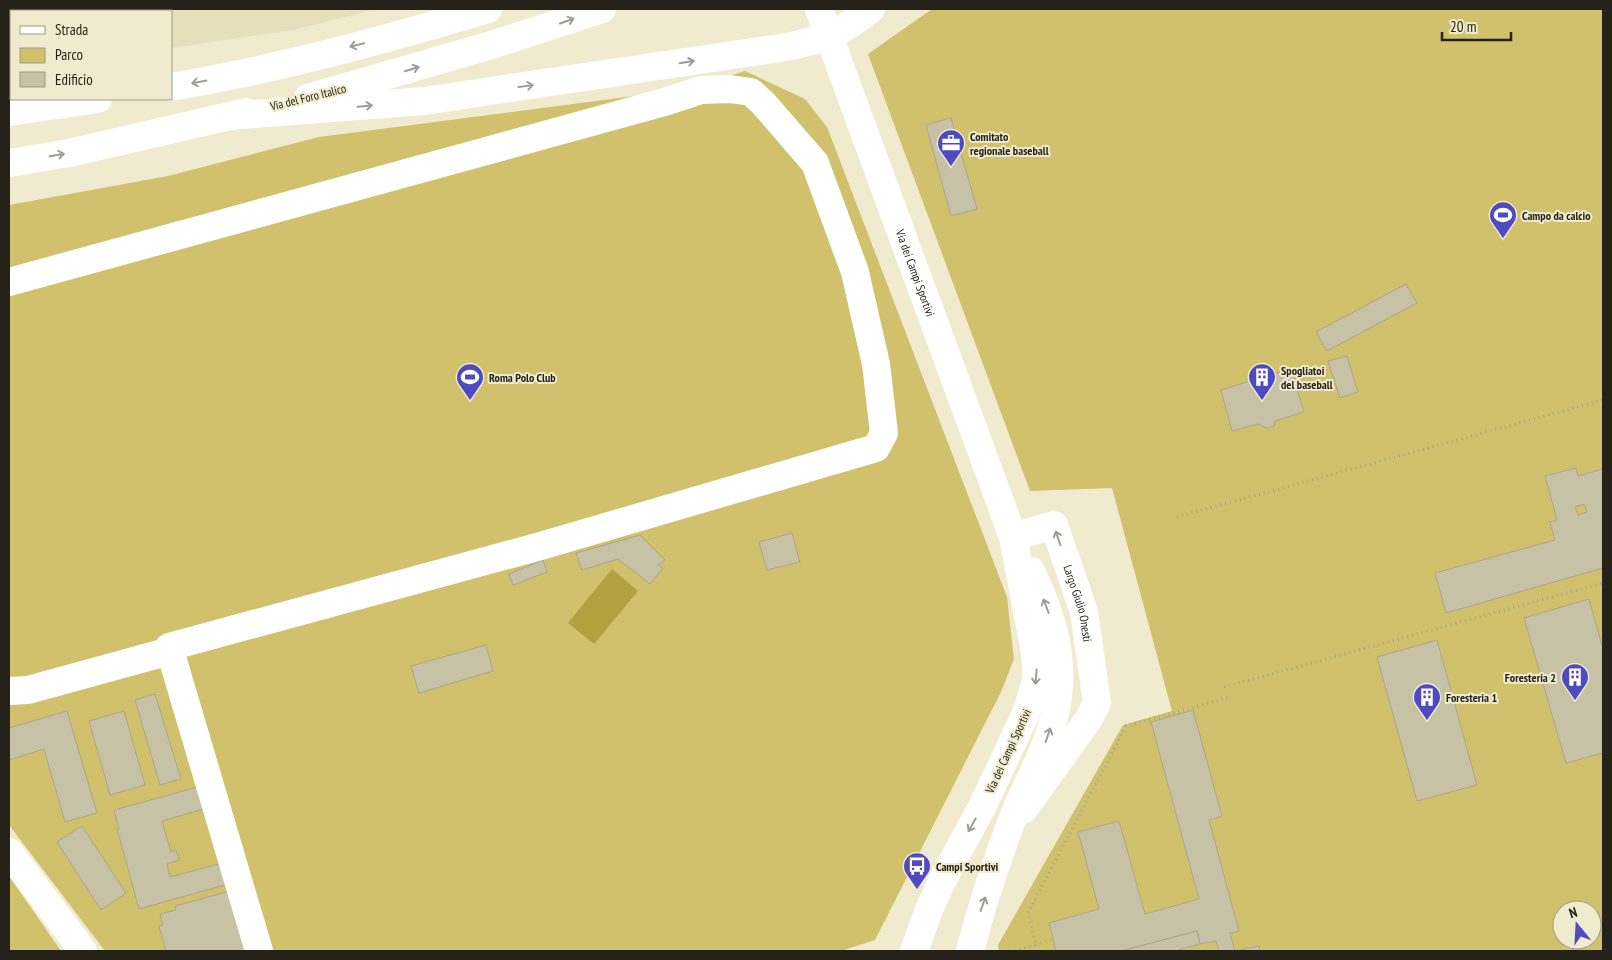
<svg xmlns="http://www.w3.org/2000/svg" width="1612" height="960" font-family="'PT Sans Narrow',sans-serif">
<rect width="100%" height="100%" fill="#f0ebce"/>
<polygon fill="#e5dfbb" points="9,9 376,9 294,30 171,48 171,11 11,11 11,72 9,72"/>
<g fill="#d1c16d" fill-rule="evenodd">
<path d="M932,9h671v942h-604l-1,-6 125,-220 49,-14 -60,-223 -82,3 -162,-437zM1562,910h30v30h-30z"/>
<polygon points="745,71 805,99 827,127 1007,597 1014,659 1001,692 875,940 841,951 105,951 9,825 9,205 168,176 319,137 688,89"/>
<polygon points="9,876 61,951 9,951"/>
</g>
<polygon fill="#b3a140" points="612,569 638,591 594,644 568,623"/>
<g fill="#c7c2a6" stroke="#aaa68a" fill-rule="evenodd">
<polygon points="951,118 977,209 951,216 926,125"/>
<polygon points="1406,284 1417,303 1327,351 1316,332"/>
<polygon points="1347,356 1358,392 1340,398 1328,361"/>
<polygon points="1291,369 1304,412 1275,421 1274,426 1266,428 1258,424 1232,431 1221,390 1250,381 1251,376 1260,374 1263,377"/>
<path d="M1576,468l2,8 25,-7v99l-157,45 -11,-40 120,-33 -5,-18 7,-2 -12,-44zM1584,504l3,8 -9,3 -3,-8z"/>
<polygon points="792,533 800,562 767,570 759,542"/>
<polygon points="640,535 665,560 658,565 663,568 650,584 618,559 582,570 576,553"/>
<polygon points="543,560 547,572 513,585 509,574"/>
<polygon points="1589,599 1603,649 1603,753 1566,763 1524,618"/>
<polygon points="1437,640 1477,785 1417,801 1377,657"/>
<polygon points="486,645 493,671 419,693 411,666"/>
<polygon points="155,694 181,779 160,785 135,700"/>
<polygon points="1193,710 1222,816 1209,820 1239,931 1230,933 1235,951 1219,951 1216,941 1200,944 1197,931 1121,951 1056,951 1049,923 1099,909 1078,832 1119,821 1145,914 1199,899 1151,722"/>
<polygon points="67,711 97,813 65,822 44,749 9,760 9,728"/>
<polygon points="124,711 145,785 110,795 89,721"/>
<polygon points="205,785 211,807 162,821 171,852 176,850 179,860 167,864 170,877 226,862 232,883 139,909 117,829 119,829 114,810"/>
<polygon points="82,826 126,893 101,910 57,842"/>
<polygon points="234,890 251,951 166,951 159,926 163,925 160,914 176,910 175,906"/>
<polygon points="1197,931 1200,944 1178,950 1178,951 1121,951"/>
<polygon points="1259,946 1260,951 1235,951"/>
</g>
<g fill="none" stroke-linecap="round" stroke-linejoin="round">
<g stroke="#a7a38d" stroke-width="3" stroke-dasharray="1 4" stroke-linecap="butt">
<polyline points="1177,517 1603,400"/>
<polyline points="1224,687 1603,583"/>
<polyline points="1036,945 1053,940"/>
<polyline points="1015,951 1036,945 1028,913 1126,726 1227,698"/>
</g>
<g stroke="#fff" stroke-width="28">
<polyline points="9,282 668,101 701,90 730,89 751,92 763,103 815,163 855,272 876,364 884,433 876,448 537,547 169,647 259,951"/>
<path id="s1" d="M1013,537l41,-12 30,87 13,91 -9,17 -64,89"/>
<polyline points="9,691 28,690 170,651"/>
<polyline points="9,852 83,951"/>
</g>
<g stroke="#fff" stroke-width="28">
<path id="s2" d="M819,9l194,528 22,115 2,26 -11,35 -43,92 -41,76 -14,31 -14,39"/>
<path d="M970,951c12,-47 28,-95 46,-141 16,-36 38,-74 42,-114 6,-44 -8,-85 -27,-125"/>
</g>
<g stroke="#fff" stroke-width="28">
<path d="M171,87c107,-18 213,-47 317,-78"/>
<polyline points="308,98 495,44 602,9"/>
<polyline points="9,112 98,99"/>
<path d="M229,116l195,-15 362,-54c36,-7 56,-15 85,-38"/>
<polyline points="9,163 69,153 247,112"/>
</g>
</g>
<defs><path id="oneway-shaft" d="M-6 0H5M1.5-3L5.5 0L1.5 3" fill="none" stroke-width="1.6" stroke-linecap="round" stroke-linejoin="round" transform="scale(1.25)"/></defs>
<g stroke="#9d9c98">
<use href="#oneway-shaft" transform="translate(567 21) rotate(-19)"/>
<use href="#oneway-shaft" transform="translate(357 45) rotate(166)"/>
<use href="#oneway-shaft" transform="translate(687 62) rotate(-9)"/>
<use href="#oneway-shaft" transform="translate(412 69) rotate(-17)"/>
<use href="#oneway-shaft" transform="translate(199 82) rotate(169)"/>
<use href="#oneway-shaft" transform="translate(526 86) rotate(-8)"/>
<use href="#oneway-shaft" transform="translate(365 106) rotate(-5)"/>
<use href="#oneway-shaft" transform="translate(57 155) rotate(-10)"/>
<use href="#oneway-shaft" transform="translate(1058 538) rotate(-109)"/>
<use href="#oneway-shaft" transform="translate(1046 606) rotate(-111)"/>
<use href="#oneway-shaft" transform="translate(1036 677) rotate(95)"/>
<use href="#oneway-shaft" transform="translate(1048 735) rotate(-71)"/>
<use href="#oneway-shaft" transform="translate(972 825) rotate(119)"/>
<use href="#oneway-shaft" transform="translate(983 904) rotate(-71)"/>
</g>
<defs>
<g id="office-pin" transform="scale(1.4375)"><path d="M0 17L-7.5 6A9.5 9.5 0 1 1 7.5 6Z" fill="#4e4ac1" stroke="#f0ebce"/><path d="M-6-3h4V-5.5h4V-3h4V5H-6ZM-1-4.5V-3h2v-1.5ZM-6 0V1H6V0Z" fill="#fff"/></g>
<g id="stadium-pin" transform="scale(1.4375)"><path d="M0 17L-7.5 6A9.5 9.5 0 1 1 7.5 6Z" fill="#4e4ac1" stroke="#f0ebce"/><path d="M0-5a6.5 5 0 1 0 0 10a6.5 5 0 1 0 0-10ZM-3.5-1.8h7v3.6h-7Z" fill="#fff"/></g>
<g id="building-pin" transform="scale(1.4375)"><path d="M0 17L-7.5 6A9.5 9.5 0 1 1 7.5 6Z" fill="#4e4ac1" stroke="#f0ebce"/><path d="M-4-6H4V6H1V3H-1V6H-4ZM-2.5-4.3h1.7v1.8h-1.7ZM.8-4.3h1.7v1.8H.8ZM-2.5-1h1.7V.8h-1.7ZM.8-1h1.7V.8H.8Z" fill="#fff"/></g>
<g id="bus-pin" transform="scale(1.4375)"><path d="M0 17L-7.5 6A9.5 9.5 0 1 1 7.5 6Z" fill="#4e4ac1" stroke="#f0ebce"/><path d="M-5-6H5V4H4V6H2V4H-2V6H-4V4H-5ZM-3.5-4V0h7V-4ZM-3.5 1.2v1.5H-2V1.2ZM2 1.2v1.5H3.5V1.2Z" fill="#fff"/></g>
</defs>
<g fill-rule="evenodd">
<use href="#office-pin" x="951" y="143"/>
<use href="#stadium-pin" x="1503" y="215"/>
<use href="#stadium-pin" x="470" y="377"/>
<use href="#building-pin" x="1262" y="377"/>
<use href="#building-pin" x="1575" y="677"/>
<use href="#building-pin" x="1427" y="697"/>
<use href="#bus-pin" x="917" y="866"/>
</g>
<g text-anchor="middle" dominant-baseline="central" stroke-width="4" stroke-linejoin="round" paint-order="stroke">
<g font-size="12" fill="#252319" stroke="#f0ebce">
<text transform="translate(308 97) rotate(-14)">Via del Foro Italico</text>
<text stroke="none"><textPath href="#s2" startOffset="281">Via dei Campi Sportivi</textPath></text>
<text stroke="none"><textPath href="#s1" startOffset="125">Largo Giulio Onesti</textPath></text>
<text transform="translate(1008 751) rotate(-65)">Via dei Campi Sportivi</text>
</g>
<g font-size="12" font-weight="bold" fill="#252319" stroke="#f0ebce" text-anchor="start">
<text x="970" y="136">Comitato<tspan x="970" dy="14">regionale baseball</tspan></text>
<text x="1522" y="215">Campo da calcio</text>
<text x="1281" y="370">Spogliatoi<tspan x="1281" dy="14">del baseball</tspan></text>
<text x="489" y="377">Roma Polo Club</text>
<text x="1556" y="677" text-anchor="end">Foresteria 2</text>
<text x="1446" y="697">Foresteria 1</text>
<text x="936" y="866">Campi Sportivi</text>
</g>
</g>
<rect width="1612" height="960" fill="none" stroke="#252319" stroke-width="20"/>
<rect x="10" y="10" width="162" height="90" fill="#f0ebce" stroke="#9f9b86"/>
<rect x="20" y="26" width="25" height="8" fill="#ffffff" stroke="#9f9b86"/>
<text x="55" y="35" font-size="15" fill="#252319">Strada</text>
<rect x="20" y="48" width="25" height="15" fill="#d1c16d" stroke="#9f9b86"/>
<text x="55" y="60" font-size="15" fill="#252319">Parco</text>
<rect x="20" y="72" width="25" height="15" fill="#c7c2a6" stroke="#9f9b86"/>
<text x="55" y="85" font-size="15" fill="#252319">Edificio</text>
<g transform="translate(1577 925) rotate(342)"><circle r="24" fill="#f0ebce" stroke="#9f9b86"/>
<path d="M0-4L9 19L0 12L-9 19Z" fill="#4e4ac1"/>
<text y="-8" font-size="14" font-weight="bold" text-anchor="middle" fill="#252319">N</text>
</g>
<path d="M1442 32v8h69v-8" fill="none" stroke="#252319" stroke-width="2.5"/>
<text x="1450" y="32" font-size="15" fill="#252319" stroke="#f0ebce" stroke-width="4" paint-order="stroke">20 m</text>
</svg>
